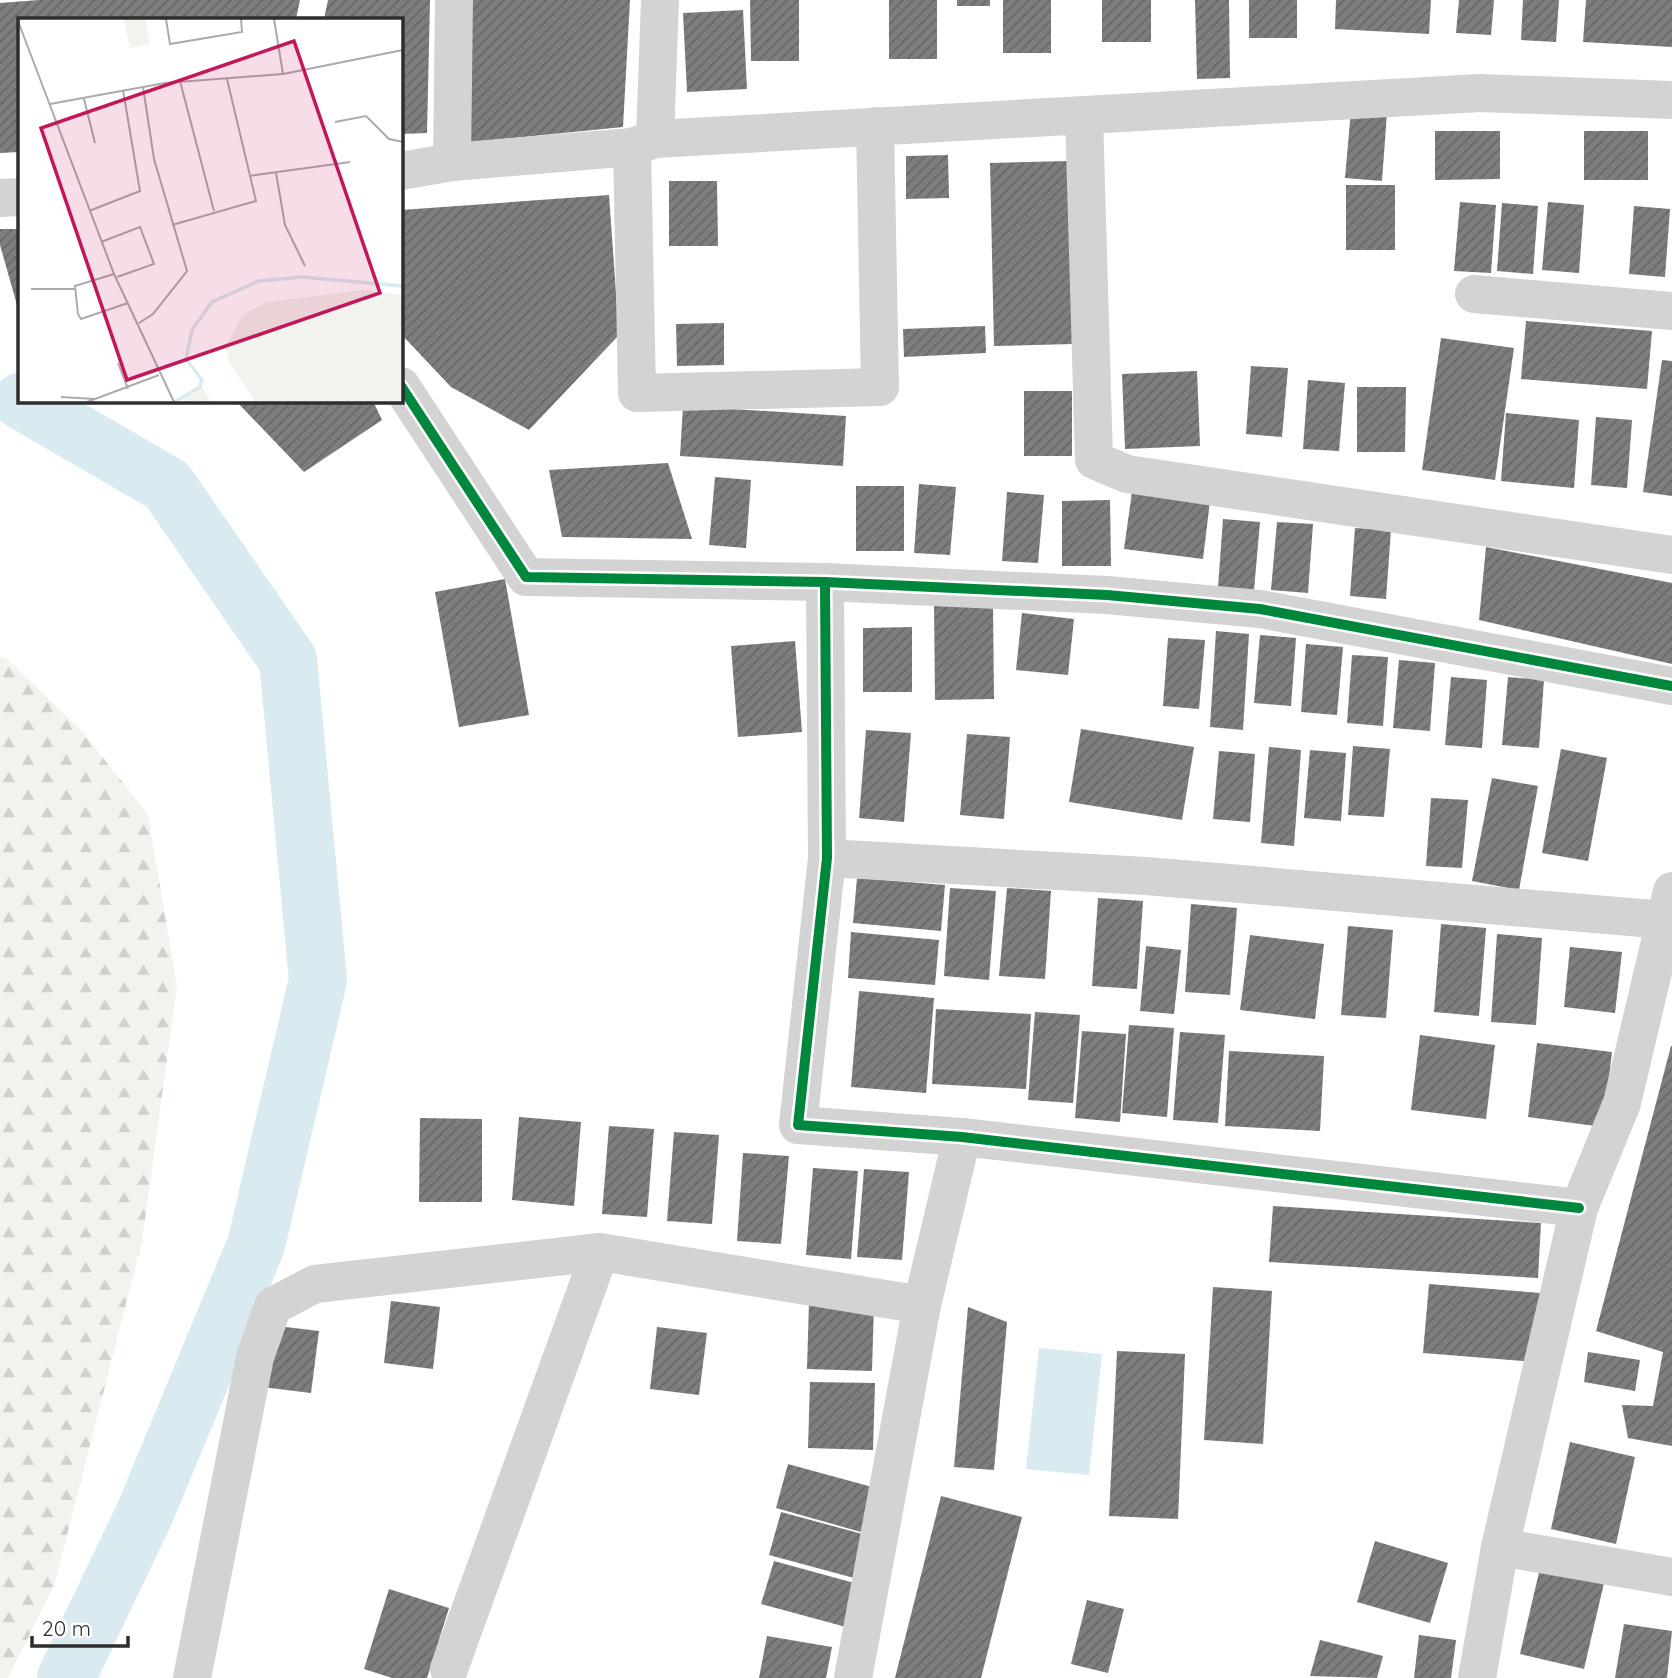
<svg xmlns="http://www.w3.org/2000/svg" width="1672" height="1678" font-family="Quicksand,sans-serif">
<defs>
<pattern id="forest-firs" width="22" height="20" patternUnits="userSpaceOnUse" patternTransform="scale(1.75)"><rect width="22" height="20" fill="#f1f3ec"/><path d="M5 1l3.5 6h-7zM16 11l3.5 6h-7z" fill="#cfd1cb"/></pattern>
<pattern id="building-hatch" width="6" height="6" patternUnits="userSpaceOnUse" patternTransform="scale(1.75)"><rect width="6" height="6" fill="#7e7e7e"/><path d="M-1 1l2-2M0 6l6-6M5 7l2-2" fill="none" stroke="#686868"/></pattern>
</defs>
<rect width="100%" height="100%" fill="#fff"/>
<polygon fill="url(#forest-firs)" points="0,657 6,658 82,731 148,815 177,986 142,1241 54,1586 8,1678 0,1678"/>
<polygon fill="#d9ebf0" points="1039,1348 1102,1354 1089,1475 1026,1469"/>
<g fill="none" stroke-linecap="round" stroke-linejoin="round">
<polyline stroke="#d9ebf0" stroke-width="58" points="22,401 167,485 288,660 318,980 256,1245 144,1515 66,1678"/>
</g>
<g fill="url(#building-hatch)">
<polygon points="39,0 300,0 296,19 19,19 19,152 0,153 0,3"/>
<polygon points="328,0 430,0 427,133 401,134 401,19 324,19"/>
<polygon points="468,0 630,0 623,127 463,143"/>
<polygon points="750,0 799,0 799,61 751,61"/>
<rect x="889" y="0" width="48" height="59"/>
<rect x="957" y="0" width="33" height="6"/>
<rect x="1003" y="0" width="48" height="53"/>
<rect x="1102" y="0" width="49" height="42"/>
<polygon points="1195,0 1229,0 1230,78 1197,79"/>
<rect x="1249" y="0" width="48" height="38"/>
<polygon points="1336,0 1431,0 1429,34 1335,29"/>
<polygon points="1459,0 1494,0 1491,35 1456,33"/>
<polygon points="1523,0 1559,0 1556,42 1521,40"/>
<polygon points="1586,0 1672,0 1672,47 1583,42"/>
<polygon points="743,10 747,89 687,92 683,13"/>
<polygon points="1351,110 1387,113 1382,181 1345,178"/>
<polygon points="1435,131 1500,131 1500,179 1435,180"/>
<rect x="1584" y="131" width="64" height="49"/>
<polygon points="948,155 949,198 906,199 906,156"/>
<polygon points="1070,161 1073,344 994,346 990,163"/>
<polygon points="669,181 717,181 718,246 669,246"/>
<rect x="1346" y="185" width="49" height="65"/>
<polygon points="609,195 619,335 529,430 451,387 401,334 401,210"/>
<polygon points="1460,202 1496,205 1491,273 1454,271"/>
<polygon points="1548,202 1584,205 1579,273 1542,270"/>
<polygon points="1502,203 1538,206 1533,274 1497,271"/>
<polygon points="1634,206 1670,209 1665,277 1629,274"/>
<polygon points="0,229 19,229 19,312 0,245"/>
<polygon points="1526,321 1652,331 1647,389 1521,379"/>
<polygon points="724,323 724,365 677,366 676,324"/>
<polygon points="985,326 986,353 904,357 903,329"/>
<polygon points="1441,338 1514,348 1495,480 1422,470"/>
<polygon points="1662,360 1672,361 1672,496 1643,492"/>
<polygon points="1251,366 1288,368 1282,437 1246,434"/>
<polygon points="1197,371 1200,446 1125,449 1122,374"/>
<polygon points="1308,380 1345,383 1339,451 1303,449"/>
<polygon points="1357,387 1406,387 1405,452 1357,452"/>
<rect x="1024" y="391" width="48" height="65"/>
<polygon points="236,401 373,401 382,420 304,472"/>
<polygon points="683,406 846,416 843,466 680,456"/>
<polygon points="1506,413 1579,420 1574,488 1501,481"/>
<polygon points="1596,417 1632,420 1627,488 1591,485"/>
<polygon points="668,463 692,539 562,537 549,470"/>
<polygon points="715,477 751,480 746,548 709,545"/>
<polygon points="919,484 956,487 950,555 914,553"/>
<rect x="856" y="486" width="48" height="65"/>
<polygon points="1007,492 1044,495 1038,563 1002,561"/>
<polygon points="1132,492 1210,501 1203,559 1124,549"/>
<polygon points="1110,500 1111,566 1062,566 1062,501"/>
<polygon points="1223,519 1260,522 1254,590 1218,587"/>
<polygon points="1277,522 1313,524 1308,593 1271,590"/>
<polygon points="1355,528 1391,530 1386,599 1350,596"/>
<polygon points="1486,547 1672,583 1672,664 1479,620"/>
<polygon points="505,579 529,715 459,727 435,592"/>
<polygon points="993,604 994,699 935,700 934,605"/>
<polygon points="1022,613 1074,619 1068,675 1016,670"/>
<polygon points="912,627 912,692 863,692 863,628"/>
<polygon points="1216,631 1249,634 1243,730 1210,727"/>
<polygon points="1260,635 1296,638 1291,706 1254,703"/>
<polygon points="1168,638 1205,640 1199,709 1163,706"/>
<polygon points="795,641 802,732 738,737 731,646"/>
<polygon points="1306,644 1343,647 1337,715 1301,712"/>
<polygon points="1352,655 1388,657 1383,726 1347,723"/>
<polygon points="1399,660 1435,663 1430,731 1393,728"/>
<polygon points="1451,677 1487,680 1482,748 1445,745"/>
<polygon points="1508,677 1544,680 1539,748 1502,745"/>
<polygon points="1081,729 1194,747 1182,820 1069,802"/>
<polygon points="866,730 911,733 904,822 859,818"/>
<polygon points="967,734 1010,737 1004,819 960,815"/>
<polygon points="1353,746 1390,749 1384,817 1348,815"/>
<polygon points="1269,747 1301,750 1294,846 1261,843"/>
<polygon points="1561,749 1607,758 1588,861 1542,853"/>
<polygon points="1310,750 1346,753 1341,821 1304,818"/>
<polygon points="1219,751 1255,754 1250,822 1213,819"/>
<polygon points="1492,778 1538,786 1519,890 1472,881"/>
<polygon points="1431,798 1468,800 1462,868 1426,866"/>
<polygon points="857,878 945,885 941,931 853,923"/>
<polygon points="950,888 996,891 989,980 944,976"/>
<polygon points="1007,888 1051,891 1045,979 999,976"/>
<polygon points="1098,898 1143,901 1137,989 1092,986"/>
<polygon points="1191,904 1237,908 1230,995 1185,992"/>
<polygon points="1441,924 1486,928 1479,1016 1434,1012"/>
<polygon points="1348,926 1393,930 1386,1018 1341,1015"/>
<polygon points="851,932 939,940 935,985 848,978"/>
<polygon points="1497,934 1542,938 1536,1025 1491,1022"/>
<polygon points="1250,935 1324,944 1315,1019 1240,1010"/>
<polygon points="1146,946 1181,950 1174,1014 1140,1011"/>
<polygon points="1570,947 1622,952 1615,1013 1564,1007"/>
<polygon points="859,991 934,998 926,1093 851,1087"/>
<polygon points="936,1009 1031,1014 1026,1089 932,1084"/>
<polygon points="1035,1012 1080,1015 1073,1103 1028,1100"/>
<polygon points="1129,1025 1174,1028 1167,1117 1122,1113"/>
<polygon points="1082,1031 1126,1034 1120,1122 1075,1118"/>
<polygon points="1180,1032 1225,1035 1218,1123 1173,1120"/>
<polygon points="1420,1035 1495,1045 1486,1119 1411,1110"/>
<polygon points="1537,1043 1612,1052 1603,1127 1528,1117"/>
<polygon points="1671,1046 1672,1046 1672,1446 1628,1438 1622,1405 1653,1406 1663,1352 1596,1331"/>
<polygon points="1229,1051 1324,1056 1320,1131 1225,1126"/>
<polygon points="519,1117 581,1122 574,1206 512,1200"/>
<polygon points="420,1118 482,1119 482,1202 419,1202"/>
<polygon points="609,1126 654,1129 647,1217 602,1214"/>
<polygon points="674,1132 719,1135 712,1224 667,1221"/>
<polygon points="743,1153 789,1156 781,1244 737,1241"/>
<polygon points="813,1168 858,1171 851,1259 806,1255"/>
<polygon points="864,1169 909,1172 902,1260 857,1257"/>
<polygon points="1273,1206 1541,1223 1538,1278 1269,1262"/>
<polygon points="1429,1284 1541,1293 1536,1362 1423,1353"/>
<polygon points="1213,1287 1272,1291 1263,1444 1204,1440"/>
<polygon points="391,1301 440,1307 433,1369 384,1363"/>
<polygon points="809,1302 874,1304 872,1371 807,1369"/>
<polygon points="968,1307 1007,1322 994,1470 954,1467"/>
<polygon points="269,1325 319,1331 311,1393 262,1387"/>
<polygon points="657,1327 707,1333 699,1395 650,1389"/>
<polygon points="1117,1351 1185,1354 1178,1519 1109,1516"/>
<polygon points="1588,1352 1640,1360 1635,1391 1584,1382"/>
<polygon points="810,1382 875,1383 873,1450 808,1448"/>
<polygon points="1570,1442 1635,1457 1616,1544 1551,1529"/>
<polygon points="788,1464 872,1487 861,1532 776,1508"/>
<polygon points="941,1496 1022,1517 981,1678 895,1678"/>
<polygon points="781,1512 866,1535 854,1578 769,1555"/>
<polygon points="1375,1541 1448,1563 1430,1623 1357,1602"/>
<polygon points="774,1561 858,1584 846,1627 761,1604"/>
<polygon points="1540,1568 1604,1583 1584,1669 1520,1654"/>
<polygon points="389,1589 449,1608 427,1678 392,1678 364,1669"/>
<polygon points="1087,1600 1124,1609 1108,1673 1071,1664"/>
<polygon points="1624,1624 1672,1631 1667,1678 1615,1678"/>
<polygon points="1419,1635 1456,1640 1451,1678 1414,1678"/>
<polygon points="767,1636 832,1647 826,1678 759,1678"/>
<polygon points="1320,1640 1383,1656 1377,1678 1310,1676"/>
</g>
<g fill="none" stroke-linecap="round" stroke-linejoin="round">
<g stroke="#d3d3d3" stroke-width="38">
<polyline points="1084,115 1094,460 1127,474 1672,555"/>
<polyline points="655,139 660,0"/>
<polyline points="632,147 637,393 880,387 875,126"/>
<polyline points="452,162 454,0"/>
<polyline points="401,171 452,162 632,147 655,139 1480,93 1672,100"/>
<polyline points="0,198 19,197"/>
<polyline points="1474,294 1672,311"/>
<polyline points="401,386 526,577 825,582 1107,595 1260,609 1672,686"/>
<polyline points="825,582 827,858 798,1125 962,1137 1579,1208"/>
<polyline points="827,858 1146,876 1665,920"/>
<polyline points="1500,1547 1672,1577"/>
<polyline points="449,1669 600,1252"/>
<polyline points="192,1678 255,1357 273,1306 315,1284 600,1252 922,1305"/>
<polyline points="853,1678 922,1305 962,1137"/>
<polyline points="1477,1678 1500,1547 1579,1208 1622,1103 1672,891"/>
</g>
<g stroke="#fff" stroke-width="15">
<g id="cycleway">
<polyline points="401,386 526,577 825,582 1107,595 1260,609 1672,686"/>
<polyline points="825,582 827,858 798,1125 962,1137 1579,1208"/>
</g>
</g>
<use href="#cycleway" stroke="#00873e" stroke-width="10"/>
</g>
<g transform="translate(18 18)">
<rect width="385" height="385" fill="#fff"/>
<path d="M345,272l40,5v107h-148l-26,-40 -3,-17 17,-30 24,-13z" fill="#f1f3ec"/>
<path d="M184,369l9,15 -35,-2z" fill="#f1f3ec"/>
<path d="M106,1h21l5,25 -20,4z" fill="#f1f3ec"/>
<path fill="none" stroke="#d9ebf0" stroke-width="3.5" d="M156,384l26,-15 2,-7 -16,-21 6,-29 20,-28 47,-21 43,-4 101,9"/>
<path fill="none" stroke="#ababab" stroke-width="2" d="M148,1l4,25 72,-12 -1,-13M256,1l9,55M0,3l96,253 60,128M162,63l34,130M66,81l11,44M32,86l115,-21 118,-9 120,-24M317,104l31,-6 23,23 14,3M258,155l9,52 20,41M231,158l101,-14M71,193l51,-20 -17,-101M154,207l84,-24 -29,-122M83,224l39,-15 14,37 -37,13M96,256l-39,12 3,28 3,5 47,-16M13,271h44M121,305l14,-9 34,-43 -33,-112 -11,-72M100,345l10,26M43,379l34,2 -8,3M77,381l64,-24"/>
<path fill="#c2185b" fill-opacity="0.15" stroke="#c2185b" stroke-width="3.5" d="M276,23l86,252 -253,87 -86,-252z"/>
<rect width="385" height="385" fill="none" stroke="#2e2e2e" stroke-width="3.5"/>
</g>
<path d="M32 1636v10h96v-10" fill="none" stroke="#2e2e2e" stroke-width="3.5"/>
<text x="42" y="1636" font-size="21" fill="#2e2e2e" stroke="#ffffff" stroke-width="5" paint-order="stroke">20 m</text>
</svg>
